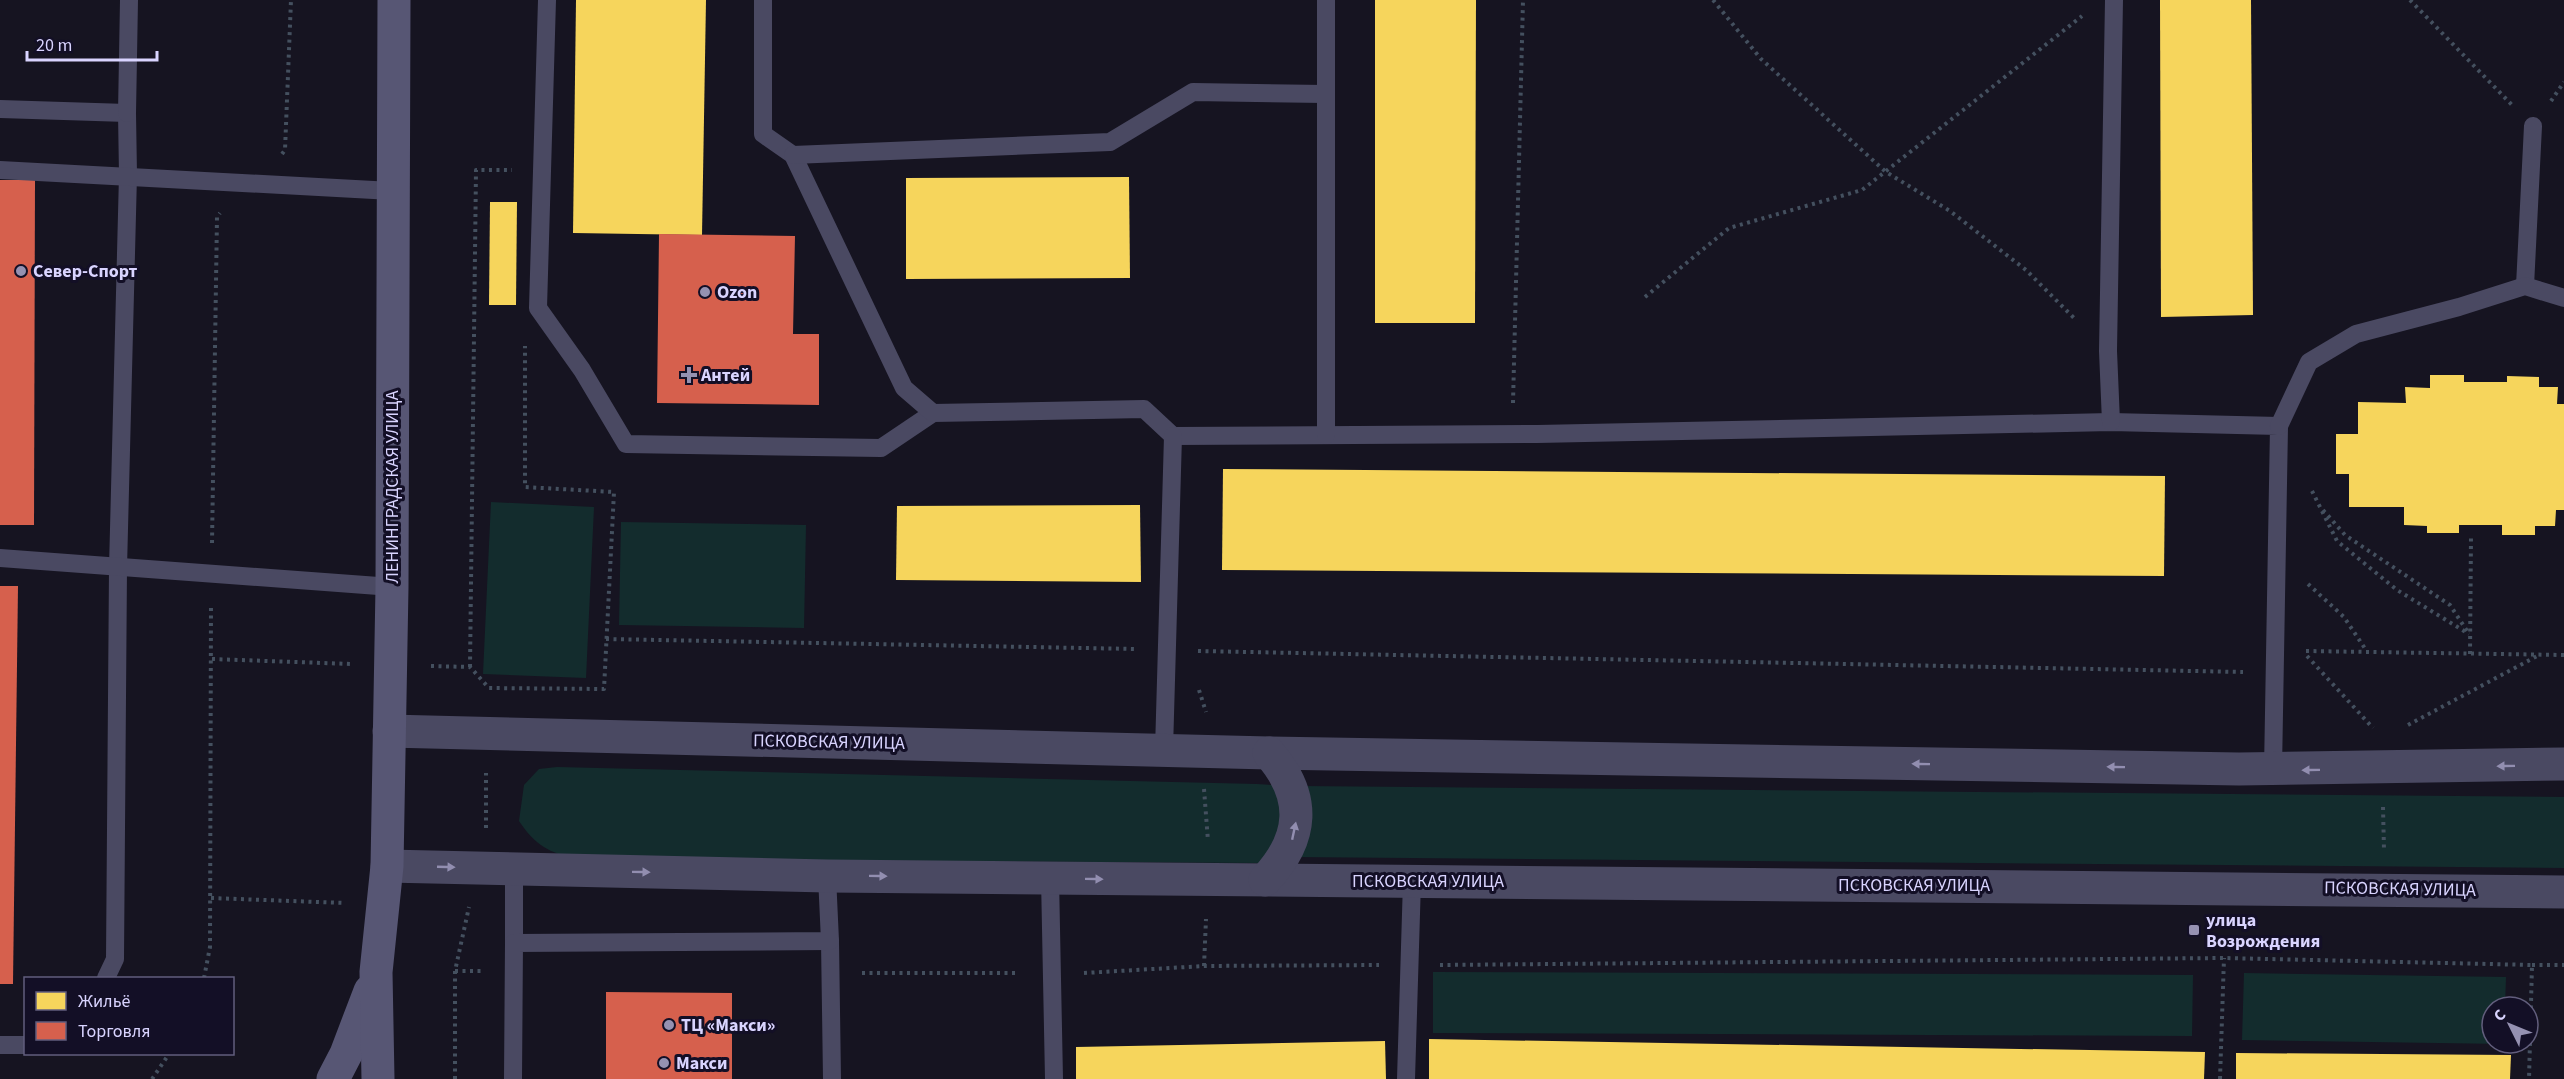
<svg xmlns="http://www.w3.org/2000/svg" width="2564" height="1079" font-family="'Source Sans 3',sans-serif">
<rect width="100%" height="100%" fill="#161421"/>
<g fill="#132c2d">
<polygon points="491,502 594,507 586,678 483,674"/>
<polygon points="621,522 806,525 804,628 619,625"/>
<path d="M557,767l700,17 17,1 16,29 -27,49 -686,-4c-28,-6 -42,-14 -58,-38l5,-36 15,-16z"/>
<polygon points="1299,786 2564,797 2564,868 1292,857"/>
<polygon points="1433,972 2193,975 2192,1036 1433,1033"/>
<polygon points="2244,973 2506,977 2505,1007 2492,1007 2492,1043 2505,1044 2242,1040"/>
</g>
<g fill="#f6d55c">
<polygon points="576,0 706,0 702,235 573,233"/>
<polygon points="1375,0 1476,0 1475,323 1375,323"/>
<polygon points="2160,0 2251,0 2253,315 2161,317"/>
<polygon points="1129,177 1130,278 906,279 906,178"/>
<polygon points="490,202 517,202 516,305 489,305"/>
<polygon points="2430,375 2464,375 2464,382 2507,382 2507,376 2539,377 2539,387 2558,387 2557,404 2564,404 2564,510 2556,510 2555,526 2535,526 2535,535 2502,535 2502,525 2459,525 2459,533 2427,533 2427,526 2404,525 2404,507 2349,507 2349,474 2336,474 2336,434 2358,434 2358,402 2406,403 2405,387 2430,388"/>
<polygon points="1223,469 2165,476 2164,576 1222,570"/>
<polygon points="1140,505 1141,582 896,580 897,506"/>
<polygon points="1429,1039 2205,1052 2204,1079 1429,1079"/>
<polygon points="1385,1041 1386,1079 1076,1079 1076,1047"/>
<polygon points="2236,1053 2511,1055 2510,1079 2236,1079"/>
</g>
<g fill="#d6604d">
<polygon points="0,180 35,180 34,525 0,525"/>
<polygon points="659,234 795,236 793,334 819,334 819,405 657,403"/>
<polygon points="0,586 18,586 13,984 0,984"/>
<polygon points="606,992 732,993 732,1079 606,1079"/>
</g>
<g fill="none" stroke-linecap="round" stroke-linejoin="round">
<g stroke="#44505f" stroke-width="4" stroke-dasharray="3 4.5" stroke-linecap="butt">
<polyline points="1713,0 1761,59 1886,172 1950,211 2026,270 2075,319"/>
<polyline points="2410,0 2512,105"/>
<polyline points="2551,101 2564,82"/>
<polyline points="282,154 285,150 291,0"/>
<polyline points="1645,297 1729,228 1862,190 2082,16"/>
<polyline points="1513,403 1523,0"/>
<polyline points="2312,491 2337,541 2397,590 2469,634"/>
<polyline points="2323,510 2345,535 2450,605 2467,631"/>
<polyline points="212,543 217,217 220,213"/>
<polyline points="2308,584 2344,617 2366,650"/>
<polyline points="606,639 1136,649"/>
<polyline points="1198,651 2243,672"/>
<polyline points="2306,651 2564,655"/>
<polyline points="2470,654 2471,537"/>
<polyline points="2307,656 2373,728"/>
<polyline points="212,659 351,664"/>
<polyline points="431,666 470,667 489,688 604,689 614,492 525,487 525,346"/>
<polyline points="470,667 476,170 512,170"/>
<polyline points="1199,690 1206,712"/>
<polyline points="2408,725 2539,655"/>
<polyline points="1204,789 1208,841"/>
<polyline points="2383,807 2384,850"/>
<polyline points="486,828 486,773"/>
<polyline points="211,898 345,903"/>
<polyline points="1440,965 2224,958 2532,965 2529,1079"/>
<polyline points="2532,965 2564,965"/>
<polyline points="1204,966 1206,919"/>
<polyline points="455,971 482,971"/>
<polyline points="862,973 1019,973"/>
<polyline points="1084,973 1204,966 1379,965"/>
<polyline points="204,978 210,947 211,605"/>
<polyline points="152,1079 169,1054"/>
<polyline points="455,1079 455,971 469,907"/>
<polyline points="2220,1079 2224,958"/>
</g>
<g stroke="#4a4962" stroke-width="18">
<polyline points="547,0 538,308 582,370 626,444 881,448 933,413"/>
<polyline points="763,0 763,134 793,155 904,388 933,413 1144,409 1173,436 1537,434 2111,422 2279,426 2273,770"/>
<polyline points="0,109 127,113 128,175 118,568 115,959 106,978"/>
<polyline points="127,113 129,0"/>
<polyline points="793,155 1110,142 1193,92 1325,94"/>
<polyline points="0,170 392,191"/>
<polyline points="2525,286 2533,126"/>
<polyline points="2111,422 2108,351 2114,0"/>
<polyline points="2279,426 2309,362 2356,334 2459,307 2525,286 2564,298"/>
<polyline points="1326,435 1326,0"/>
<polyline points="0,558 392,587"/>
<polyline points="1164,750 1173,436"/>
<polyline points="514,869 514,943"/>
<polyline points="1050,878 1054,1079"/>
<polyline points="830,941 832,1079"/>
<polyline points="0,1045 26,1045"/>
<polyline points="513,1079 514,943 830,941 827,876"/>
<polyline points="1406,1079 1412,881"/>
</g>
<g stroke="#4a4962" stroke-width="33">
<polyline points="389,731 1269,753 2239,769 2564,764"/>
<polyline points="387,866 827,876 2564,892"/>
<path d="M1265,880c39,-42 42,-83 4,-127"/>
</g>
<g stroke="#575674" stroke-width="33">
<polyline points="333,1079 346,1054 370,991"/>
<polyline points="378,1079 376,972 387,866 392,587 394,0"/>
</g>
</g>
<defs><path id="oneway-solid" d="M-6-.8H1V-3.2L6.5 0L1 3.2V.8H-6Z" transform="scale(1.5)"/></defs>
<g fill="#928eb0">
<use href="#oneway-solid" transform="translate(1921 764) rotate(-179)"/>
<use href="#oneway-solid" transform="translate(2506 766) rotate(179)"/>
<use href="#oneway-solid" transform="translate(2116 767) rotate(-179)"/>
<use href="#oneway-solid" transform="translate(2311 770) rotate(179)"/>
<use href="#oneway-solid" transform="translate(1294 831) rotate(-78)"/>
<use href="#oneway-solid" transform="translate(446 867) rotate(2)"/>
<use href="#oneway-solid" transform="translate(641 872) rotate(1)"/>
<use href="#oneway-solid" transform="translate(878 876) rotate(1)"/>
<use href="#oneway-solid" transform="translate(1094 879) rotate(1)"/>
</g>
<g fill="#9591b1" stroke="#130f26" stroke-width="2">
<circle cx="21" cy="271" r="6"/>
<circle cx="705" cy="292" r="6"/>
<path d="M686 366h6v6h6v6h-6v6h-6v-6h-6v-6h6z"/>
<rect x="2188" y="924" width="12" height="12" rx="3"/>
<circle cx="669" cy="1025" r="6"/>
<circle cx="664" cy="1063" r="6"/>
</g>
<g text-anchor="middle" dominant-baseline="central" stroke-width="6" stroke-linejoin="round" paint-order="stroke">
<g font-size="18" font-weight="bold" fill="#d9d4ff" stroke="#130f26" text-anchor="start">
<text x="33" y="271">Север-Спорт</text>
<text x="717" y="292">Ozon</text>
<text x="701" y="375">Антей</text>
<text x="2206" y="920">улица<tspan x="2206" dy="21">Возрождения</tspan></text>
<text x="681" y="1025">ТЦ «Макси»</text>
<text x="676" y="1063">Макси</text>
</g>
<g font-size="18" fill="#d9d4ff" stroke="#130f26">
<text transform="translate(392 487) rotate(-90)">ЛЕНИНГРАДСКАЯ УЛИЦА</text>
<text transform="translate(829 742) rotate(1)">ПСКОВСКАЯ УЛИЦА</text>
<text x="1428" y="881">ПСКОВСКАЯ УЛИЦА</text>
<text x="1914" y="885">ПСКОВСКАЯ УЛИЦА</text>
<text transform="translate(2400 889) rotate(1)">ПСКОВСКАЯ УЛИЦА</text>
</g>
</g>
<rect x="24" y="977" width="210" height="78" fill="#130f26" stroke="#625e7d" stroke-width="1.5"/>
<rect x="36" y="992" width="30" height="18" fill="#f6d55c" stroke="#625e7d" stroke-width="1.5"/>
<text x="78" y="1007" font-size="18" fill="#d9d4ff">Жильё</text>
<rect x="36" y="1022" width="30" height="18" fill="#d6604d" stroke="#625e7d" stroke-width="1.5"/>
<text x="78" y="1037" font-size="18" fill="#d9d4ff">Торговля</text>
<g transform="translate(2510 1025) rotate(313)"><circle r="28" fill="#130f26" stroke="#625e7d" stroke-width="1.5"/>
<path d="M0-4.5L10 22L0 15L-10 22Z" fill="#9591b1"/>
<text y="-9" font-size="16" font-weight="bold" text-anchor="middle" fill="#d9d4ff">С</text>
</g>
<path d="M27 51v9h130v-9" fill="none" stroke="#d9d4ff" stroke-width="3"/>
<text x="36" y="51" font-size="18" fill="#d9d4ff" stroke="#130f26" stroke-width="4.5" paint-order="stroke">20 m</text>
</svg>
